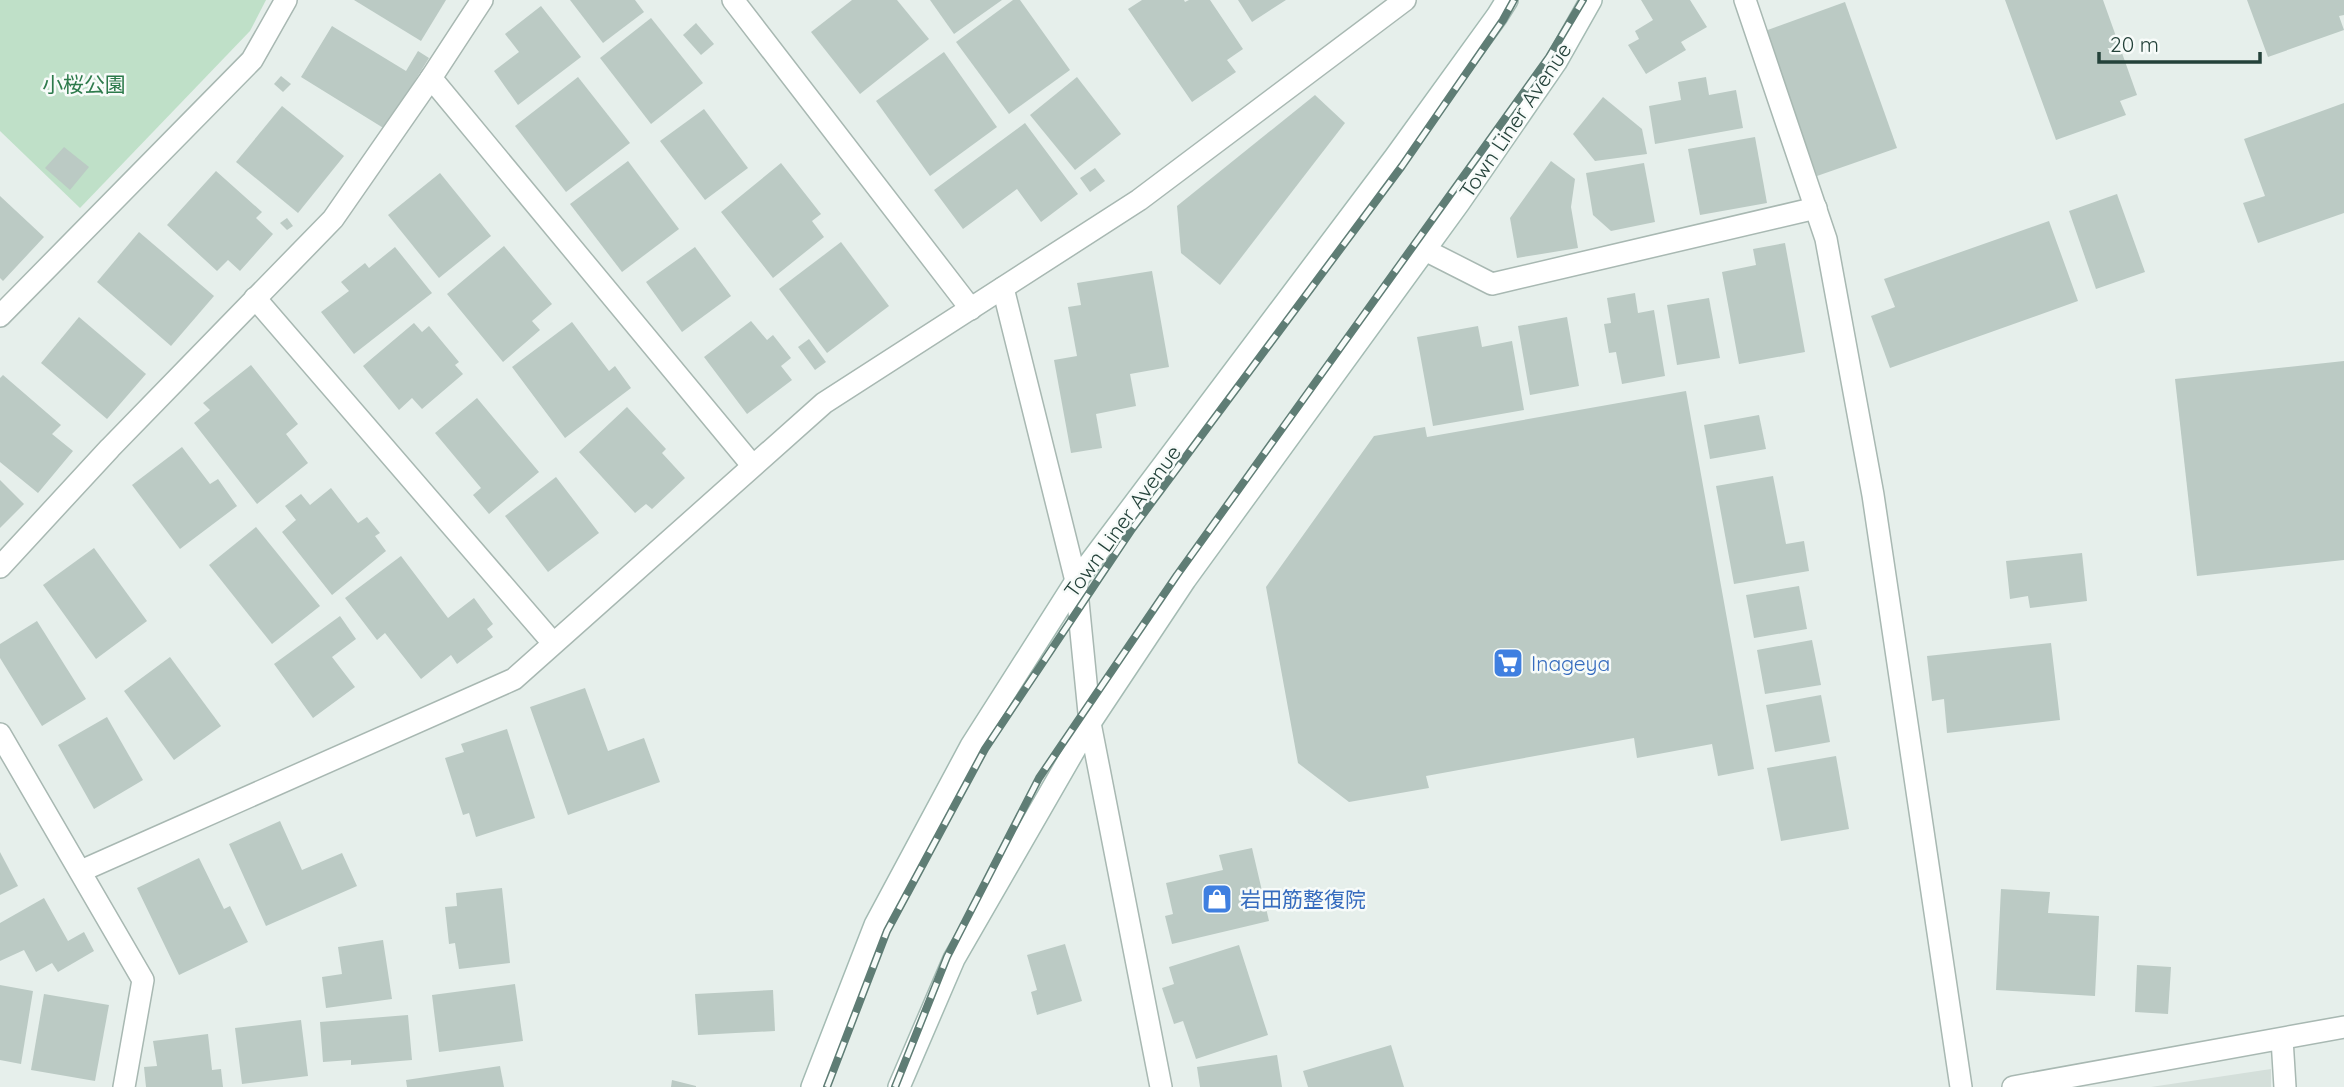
<svg xmlns="http://www.w3.org/2000/svg" width="2344" height="1087" font-family="Quicksand,'Noto Sans JP',sans-serif">
<rect width="100%" height="100%" fill="#e6efeb"/>
<polygon fill="#d4dfda" points="2271,1069 2271,1087 2151,1087"/>
<polygon fill="#bfe0c8" points="0,0 266,0 250,31 80,208 0,131"/>
<g fill="#bbcac4">
<polygon points="354,0 446,0 421,41"/>
<polygon points="570,0 635,0 644,12 603,43"/>
<polygon points="852,0 897,0 929,39 860,94 811,32"/>
<polygon points="930,0 1002,0 954,34"/>
<polygon points="1013,0 1020,0 1070,70 1009,114 956,42"/>
<polygon points="1142,0 1184,0 1185,2 1189,0 1210,0 1243,49 1227,60 1236,72 1192,102 1128,9"/>
<polygon points="1238,0 1286,0 1252,22"/>
<polygon points="1641,0 1690,0 1707,27 1681,42 1686,50 1646,74 1628,45 1639,39 1635,31 1653,20"/>
<polygon points="2005,0 2103,0 2137,95 2120,101 2126,115 2056,140"/>
<polygon points="2247,0 2344,0 2344,15 2339,16 2344,30 2268,57"/>
<polygon points="1845,2 1897,148 1817,176 1765,31"/>
<polygon points="541,6 581,57 518,105 494,71 519,52 505,34"/>
<polygon points="651,18 703,83 651,124 600,58"/>
<polygon points="696,23 714,44 701,55 683,35"/>
<polygon points="332,26 406,71 418,51 429,58 385,129 301,77"/>
<polygon points="944,52 997,127 930,176 876,101"/>
<polygon points="281,76 291,84 283,92 274,84"/>
<polygon points="578,77 630,143 566,192 515,126"/>
<polygon points="1077,77 1121,134 1075,170 1030,115"/>
<polygon points="1706,77 1709,95 1736,90 1743,128 1655,144 1649,106 1681,100 1678,82"/>
<polygon points="1315,95 1345,123 1220,285 1181,253 1177,206"/>
<polygon points="1603,97 1642,129 1647,154 1595,161 1573,134"/>
<polygon points="2344,103 2344,213 2258,243 2243,203 2265,196 2244,139"/>
<polygon points="282,106 344,156 298,213 236,162"/>
<polygon points="704,109 748,168 705,200 660,141"/>
<polygon points="1025,123 1078,194 1041,222 1017,189 963,229 934,190"/>
<polygon points="1755,137 1767,203 1700,215 1688,149"/>
<polygon points="64,147 89,167 70,190 45,168"/>
<polygon points="628,161 679,229 622,272 570,204"/>
<polygon points="1551,161 1575,179 1571,207 1578,248 1517,258 1510,218"/>
<polygon points="781,163 821,214 812,221 824,237 773,278 721,212"/>
<polygon points="1644,163 1655,222 1611,231 1593,215 1586,173"/>
<polygon points="1095,168 1105,181 1090,192 1080,178"/>
<polygon points="216,171 262,212 256,218 273,234 240,271 228,260 217,271 167,225"/>
<polygon points="440,173 491,236 439,278 388,215"/>
<polygon points="2117,194 2145,272 2096,289 2069,211"/>
<polygon points="0,196 44,237 3,281 0,278"/>
<polygon points="287,218 293,226 287,230 280,223"/>
<polygon points="2049,221 2078,301 1890,368 1871,316 1895,307 1884,279"/>
<polygon points="139,232 214,296 171,346 97,282"/>
<polygon points="841,242 889,306 827,353 779,289"/>
<polygon points="1785,243 1805,352 1739,364 1722,272 1756,265 1753,249"/>
<polygon points="504,246 552,304 532,321 540,330 503,362 447,294"/>
<polygon points="395,247 432,293 354,354 321,312 349,291 341,282 365,263 369,268"/>
<polygon points="695,247 731,296 682,332 646,282"/>
<polygon points="1152,271 1169,367 1130,374 1136,406 1096,414 1102,448 1071,453 1054,360 1077,356 1068,307 1081,305 1077,283"/>
<polygon points="1635,293 1638,313 1654,310 1665,376 1622,384 1616,352 1609,353 1604,324 1611,323 1607,298"/>
<polygon points="1709,298 1720,358 1677,365 1667,305"/>
<polygon points="79,317 146,374 107,419 41,363"/>
<polygon points="1567,317 1579,386 1530,395 1518,326"/>
<polygon points="751,321 767,340 773,335 791,358 781,366 792,380 747,414 704,357"/>
<polygon points="572,322 609,371 615,366 631,388 565,438 512,367"/>
<polygon points="414,323 422,332 429,326 459,362 455,365 463,374 422,409 412,398 399,410 363,366"/>
<polygon points="1478,326 1482,347 1512,341 1524,410 1433,426 1417,337"/>
<polygon points="809,339 826,362 815,370 798,347"/>
<polygon points="2344,361 2344,560 2197,576 2175,379"/>
<polygon points="251,365 298,424 286,434 308,463 257,504 194,423 210,410 203,403"/>
<polygon points="3,375 61,425 52,434 73,451 38,493 0,462 0,378"/>
<polygon points="1686,391 1754,769 1718,776 1712,744 1637,758 1634,738 1426,776 1429,788 1349,802 1298,763 1266,587 1374,436 1425,427 1427,437"/>
<polygon points="477,398 539,472 489,514 473,495 481,488 435,433"/>
<polygon points="627,407 666,449 662,453 685,478 652,509 646,504 635,513 579,452"/>
<polygon points="1759,415 1766,449 1710,459 1704,425"/>
<polygon points="182,447 210,484 218,479 237,506 180,549 132,485"/>
<polygon points="1773,476 1786,544 1804,541 1809,571 1734,584 1716,486"/>
<polygon points="556,477 599,533 548,572 505,516"/>
<polygon points="0,480 24,504 0,528"/>
<polygon points="331,488 358,523 367,517 380,533 375,536 386,551 332,595 282,532 296,520 285,506 301,494 310,505"/>
<polygon points="256,527 320,606 272,644 209,565"/>
<polygon points="94,548 147,621 96,659 43,585"/>
<polygon points="2082,553 2087,601 2030,608 2028,596 2010,599 2006,561"/>
<polygon points="401,556 448,618 474,598 493,624 487,629 493,637 457,664 451,655 421,679 385,633 377,640 345,598"/>
<polygon points="1799,586 1807,629 1754,638 1746,595"/>
<polygon points="340,616 356,639 332,657 355,687 313,718 274,664"/>
<polygon points="37,621 86,699 42,726 0,658 0,644"/>
<polygon points="1812,640 1821,685 1765,694 1757,650"/>
<polygon points="2051,643 2060,720 1947,733 1944,699 1932,701 1927,656"/>
<polygon points="170,657 221,726 174,760 124,691"/>
<polygon points="585,688 608,751 644,738 660,782 568,815 530,707"/>
<polygon points="1821,695 1830,742 1775,752 1766,705"/>
<polygon points="107,717 143,780 94,809 58,745"/>
<polygon points="507,729 535,818 476,837 469,813 463,815 445,758 464,752 461,744"/>
<polygon points="1836,756 1849,829 1781,841 1767,768"/>
<polygon points="280,821 302,870 342,853 357,886 266,926 229,844"/>
<polygon points="1252,848 1269,921 1172,944 1165,916 1173,914 1166,883 1223,870 1219,855"/>
<polygon points="0,852 18,886 0,895"/>
<polygon points="199,858 224,909 230,906 248,942 179,975 137,888"/>
<polygon points="502,888 510,963 459,969 455,943 449,944 445,907 457,906 456,893"/>
<polygon points="2001,889 2050,892 2048,913 2099,916 2095,996 1996,990"/>
<polygon points="44,898 68,941 84,932 94,951 58,972 52,963 36,972 24,950 0,961 0,923"/>
<polygon points="383,940 392,999 326,1008 322,977 342,974 338,947"/>
<polygon points="1065,944 1082,1001 1037,1015 1031,992 1037,990 1027,955"/>
<polygon points="1239,945 1268,1035 1196,1059 1183,1021 1174,1024 1162,988 1174,984 1169,967"/>
<polygon points="2137,965 2171,967 2168,1014 2135,1012"/>
<polygon points="515,984 523,1041 439,1052 432,995"/>
<polygon points="0,985 33,991 21,1064 0,1060"/>
<polygon points="773,990 775,1031 698,1035 695,994"/>
<polygon points="44,994 109,1005 95,1081 31,1070"/>
<polygon points="408,1015 412,1060 351,1065 351,1060 323,1062 320,1022"/>
<polygon points="301,1020 308,1076 242,1084 235,1028"/>
<polygon points="208,1034 212,1070 221,1069 223,1087 146,1087 144,1067 157,1066 153,1041"/>
<polygon points="1391,1045 1404,1087 1308,1087 1303,1071"/>
<polygon points="1277,1055 1282,1087 1200,1087 1197,1067"/>
<polygon points="500,1066 504,1087 407,1087 406,1080"/>
<polygon points="672,1080 696,1086 696,1087 671,1087"/>
</g>
<g fill="none" stroke-linecap="round" stroke-linejoin="round">
<g stroke="#a8b8b2" stroke-width="24">
<g id="street">
<polyline points="733,0 971,309"/>
<polyline points="1745,0 1826,239 1873,495 1961,1087"/>
<polyline points="431,78 752,465"/>
<polyline points="1425,250 1492,284 1816,208"/>
<polyline points="1003,288 1076,581 1090,723 1161,1087"/>
<polyline points="255,298 553,643"/>
<polyline points="0,316 252,60 286,0"/>
<polyline points="0,567 110,448 333,219 431,78 482,0"/>
<polyline points="0,734 143,980 124,1087"/>
<polyline points="81,871 514,679 824,403 1139,200 1405,0"/>
<polyline points="2282,1039 2285,1087"/>
<polyline points="2013,1087 2344,1027"/>
</g>
</g>
<g stroke="#a4bbb3" stroke-width="24">
<g id="secondary">
<polyline points="812,1087 875,925 971,746 1076,581 1395,157 1497,16 1507,0"/>
<polyline points="899,1087 954,959 1090,723 1185,580 1459,203 1556,62 1591,0"/>
</g>
</g>
<use href="#street" stroke="#fff" stroke-width="21"/>
<use href="#secondary" stroke="#fff" stroke-width="21"/>
<g stroke="#5f7d75" stroke-width="8">
<g id="rail">
<polyline points="827,1087 887,931 985,749 1132,529 1402,166 1503,20 1514,0"/>
<polyline points="895,1087 947,957 1039,778 1177,575 1549,57 1583,0"/>
</g>
</g>
<use href="#rail" stroke="#f7fbf9" stroke-width="5" stroke-dasharray="16" stroke-linecap="butt"/>
</g>
<defs>
<g id="supermarket-square" transform="scale(1.575)"><rect x="-9" y="-9" width="18" height="18" rx="4" fill="#3f7fe0" stroke="#f7fbf9"/><path d="M-6-5.5h2.5l.6 2H6L4.5 2H-2.5L-4.4-4H-6ZM-1.5 3.2a1.3 1.3 0 1 0 .1 0ZM3 3.2a1.3 1.3 0 1 0 .1 0Z" fill="#fff"/></g>
<g id="shop-square" transform="scale(1.575)"><rect x="-9" y="-9" width="18" height="18" rx="4" fill="#3f7fe0" stroke="#f7fbf9"/><path d="M-5-2.5h2.3a2.7 3.5 0 0 1 5.4 0H5L5.5 6h-11ZM-1.5-2.5h3a1.5 2.3 0 0 0-3 0Z" fill="#fff"/></g>
</defs>
<g fill-rule="evenodd">
<use href="#supermarket-square" x="1508" y="663"/>
<use href="#shop-square" x="1217" y="899"/>
</g>
<g text-anchor="middle" dominant-baseline="central" stroke-width="5" stroke-linejoin="round" paint-order="stroke">
<g font-size="21" fill="#2d7a4b" stroke="#f7fbf9">
<text x="84" y="84">小桜公園</text>
</g>
<g font-size="21" fill="#24423a" stroke="#f7fbf9">
<text transform="translate(1515 120) rotate(-56)">Town Liner Avenue</text>
<text transform="translate(1122 521) rotate(-54)">Town Liner Avenue</text>
</g>
<g font-size="21" fill="#366cbe" stroke="#f7fbf9" text-anchor="start">
<text x="1531" y="663">Inageya</text>
<text x="1240" y="899">岩田筋整復院</text>
</g>
</g>
<path d="M2099 52v10h161v-10" fill="none" stroke="#24423a" stroke-width="3.5"/>
<text x="2110" y="52" font-size="21" fill="#24423a" stroke="#f7fbf9" stroke-width="5" paint-order="stroke">20 m</text>
</svg>
